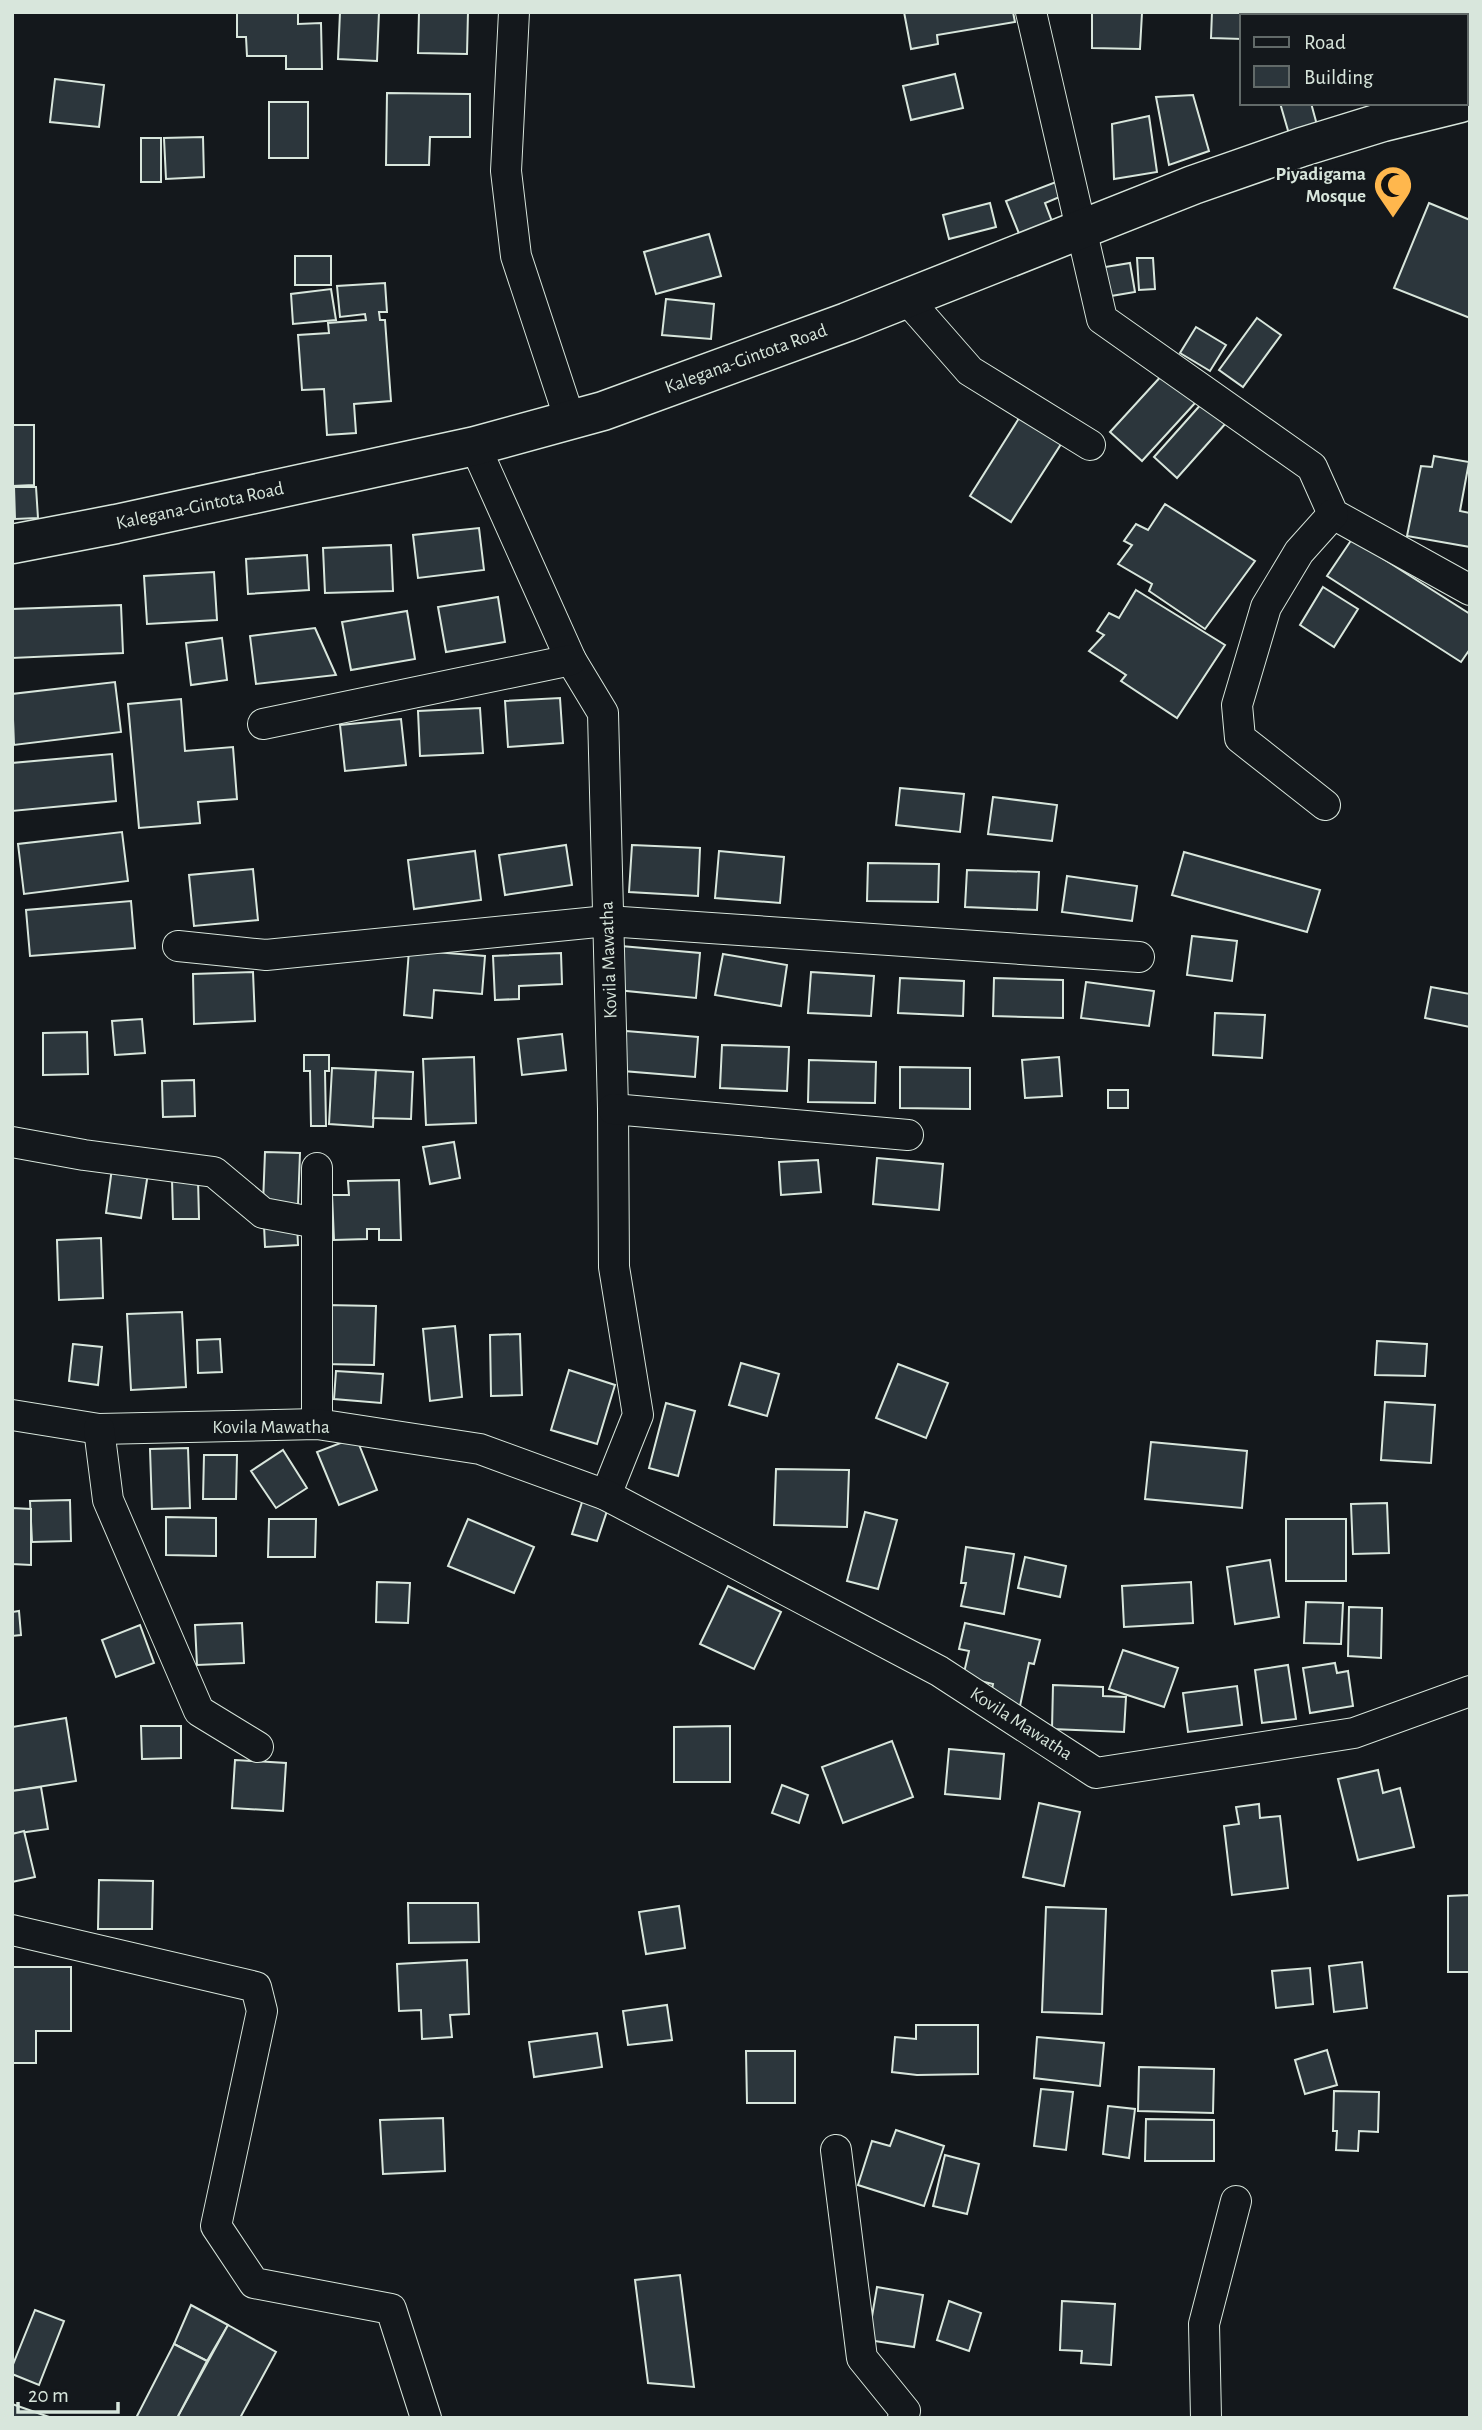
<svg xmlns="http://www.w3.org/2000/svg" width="1482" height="2430" font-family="'Alegreya Sans',sans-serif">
<rect width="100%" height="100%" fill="#14181c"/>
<g fill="#2c363c" stroke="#d8e6dc" stroke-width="2">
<polygon points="298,12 298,24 321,23 322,69 286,69 286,56 247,56 246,37 237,37 237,13"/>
<polygon points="340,12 379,12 377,61 338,59"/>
<polygon points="419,12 468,12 467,54 418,53"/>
<polygon points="904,12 1013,12 1015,22 937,35 938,44 911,49"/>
<polygon points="1092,12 1142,13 1140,49 1092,48"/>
<polygon points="1212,12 1259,12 1259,16 1242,16 1242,39 1211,38"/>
<rect x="1466" y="22" width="4" height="56"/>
<polygon points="955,74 963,108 911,120 903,86"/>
<polygon points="55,79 104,85 99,127 50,122"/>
<polygon points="387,93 470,94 470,137 430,137 429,165 386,165"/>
<polygon points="1193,95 1209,151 1169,165 1156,97"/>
<rect x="269" y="102" width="39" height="56"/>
<polygon points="1280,103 1311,103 1317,125 1289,134"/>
<polygon points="1149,116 1157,172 1114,179 1112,124"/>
<polygon points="203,137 204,177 166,179 164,138"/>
<rect x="141" y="138" width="20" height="44"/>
<polygon points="1056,182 1062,196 1045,203 1053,224 1020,236 1006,201"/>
<polygon points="990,203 996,227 949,239 943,215"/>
<polygon points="1429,203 1470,220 1470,318 1394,288"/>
<polygon points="709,234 721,276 656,294 644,252"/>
<rect x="295" y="256" width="36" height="29"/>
<polygon points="1137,258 1153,258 1155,289 1139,290"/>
<polygon points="1130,263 1135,292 1105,297 1099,268"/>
<polygon points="385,283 387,312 379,312 380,320 385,320 391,401 354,404 356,433 327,435 324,389 302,390 298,335 329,333 328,323 366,320 365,314 340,317 337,286"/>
<polygon points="331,289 336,320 293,324 291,294"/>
<polygon points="666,299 714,304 711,339 662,335"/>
<polygon points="1257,318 1281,335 1243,387 1219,370"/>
<polygon points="1196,327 1226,345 1210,371 1180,353"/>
<polygon points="1164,373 1196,402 1142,461 1110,432"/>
<polygon points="1203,402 1226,423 1177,478 1154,457"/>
<polygon points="1021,415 1063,441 1011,522 970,496"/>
<polygon points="12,425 34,425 34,485 12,486"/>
<polygon points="1434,456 1469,462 1460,511 1470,513 1470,547 1407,536 1421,466 1432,467"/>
<polygon points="14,487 36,487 38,518 15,519"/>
<polygon points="1165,504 1255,561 1205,629 1149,591 1152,584 1118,564 1132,545 1124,541 1136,524 1148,530"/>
<polygon points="479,528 484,570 418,578 413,535"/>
<polygon points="1352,539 1470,614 1470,649 1461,662 1327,576"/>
<polygon points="391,545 393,591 325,593 323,548"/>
<polygon points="307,555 309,590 248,594 246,559"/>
<polygon points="214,572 217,620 147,624 144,576"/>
<polygon points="1323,587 1358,609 1334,647 1300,625"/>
<polygon points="1136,590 1225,645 1177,718 1121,681 1126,675 1089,651 1104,635 1097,631 1109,613 1119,618"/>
<polygon points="498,597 505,642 446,652 438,607"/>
<polygon points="121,605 123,653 12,658 12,609"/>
<polygon points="407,611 415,659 351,670 342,622"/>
<polygon points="315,628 336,675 256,684 250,636"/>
<polygon points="222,638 227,680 191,685 186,643"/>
<polygon points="115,682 121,732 14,745 12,694"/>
<polygon points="560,698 563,743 508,747 505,701"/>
<polygon points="181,699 185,751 233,747 237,799 198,802 200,823 139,828 128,704"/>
<polygon points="480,708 483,753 420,756 418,711"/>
<polygon points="401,719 406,765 345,771 340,725"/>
<polygon points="112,754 116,801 12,811 12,763"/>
<polygon points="900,788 964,794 960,832 896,825"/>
<polygon points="993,797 1057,805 1052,841 988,834"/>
<polygon points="122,832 128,881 24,894 18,844"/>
<polygon points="566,845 572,885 505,895 499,855"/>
<polygon points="632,845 700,848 698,896 629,892"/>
<polygon points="475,851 481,900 414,909 408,860"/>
<polygon points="719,851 784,857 780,903 715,898"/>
<polygon points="1184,852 1320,890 1307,932 1172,895"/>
<polygon points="868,863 939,864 938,902 867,901"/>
<polygon points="253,869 258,920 194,926 189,875"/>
<polygon points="967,870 1039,872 1037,910 965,907"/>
<polygon points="1067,876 1137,886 1132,921 1062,912"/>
<polygon points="131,901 135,948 30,956 26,910"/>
<polygon points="1192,936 1237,941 1232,981 1187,975"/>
<polygon points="621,946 700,953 696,998 617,990"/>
<polygon points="409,950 485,956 482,994 434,990 432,1018 404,1015"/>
<polygon points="561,953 562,984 519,986 519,999 495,1000 493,956"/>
<polygon points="723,954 787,965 781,1006 715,995"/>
<polygon points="253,972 255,1021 194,1024 193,974"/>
<polygon points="811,972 874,976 871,1016 808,1013"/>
<polygon points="900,978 964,981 963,1016 898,1013"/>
<polygon points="994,978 1063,980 1063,1018 993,1016"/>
<polygon points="1086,982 1154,991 1149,1026 1081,1018"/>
<polygon points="1431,987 1470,994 1470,1027 1425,1018"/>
<polygon points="1215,1013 1265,1015 1262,1058 1213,1055"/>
<polygon points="142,1019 145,1053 115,1055 112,1021"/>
<polygon points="626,1031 698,1037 695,1077 623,1071"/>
<polygon points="87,1032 88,1074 43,1075 43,1033"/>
<polygon points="562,1034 566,1070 522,1075 518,1039"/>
<polygon points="722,1045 789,1047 787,1091 720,1088"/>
<polygon points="304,1055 329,1055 329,1071 325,1071 326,1126 311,1126 310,1071 304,1071"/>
<polygon points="474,1057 476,1123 426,1125 423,1059"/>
<polygon points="1059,1057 1062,1096 1025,1098 1022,1060"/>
<polygon points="809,1060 876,1062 875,1103 808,1102"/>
<polygon points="900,1067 970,1068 970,1109 900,1108"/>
<polygon points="332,1068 376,1070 373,1127 329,1124"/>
<polygon points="376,1070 413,1072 411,1119 373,1118"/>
<polygon points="194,1080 195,1116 163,1117 162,1081"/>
<rect x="1108" y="1090" width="20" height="18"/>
<polygon points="454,1142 460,1178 430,1184 423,1147"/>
<polygon points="265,1152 300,1153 298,1205 263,1204"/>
<polygon points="877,1158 943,1164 939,1210 873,1204"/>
<polygon points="818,1160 821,1192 781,1195 779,1162"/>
<polygon points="112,1168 148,1173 141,1218 106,1213"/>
<polygon points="172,1179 198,1179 199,1219 173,1219"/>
<polygon points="399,1180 401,1240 379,1240 379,1229 367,1229 367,1239 334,1240 332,1195 349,1195 348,1181"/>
<polygon points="297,1223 298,1245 265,1247 264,1225"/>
<polygon points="101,1238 103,1298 59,1300 57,1240"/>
<polygon points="326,1305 376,1306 374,1365 324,1364"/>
<polygon points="182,1312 186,1387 131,1390 127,1314"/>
<polygon points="455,1326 462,1397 430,1401 423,1329"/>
<polygon points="520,1334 522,1395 491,1396 490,1335"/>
<polygon points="220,1339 222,1372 198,1373 197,1340"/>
<polygon points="1377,1341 1427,1344 1425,1376 1375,1375"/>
<polygon points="73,1344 102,1347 98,1385 69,1381"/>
<polygon points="741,1363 779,1374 767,1416 729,1405"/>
<polygon points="898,1364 948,1383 926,1438 876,1418"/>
<polygon points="569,1370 615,1385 597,1444 551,1430"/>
<polygon points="336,1371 383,1374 381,1403 334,1399"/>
<polygon points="1385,1402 1435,1405 1431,1463 1381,1460"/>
<polygon points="666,1403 695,1411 678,1476 649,1468"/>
<polygon points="356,1437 377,1490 339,1505 317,1452"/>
<polygon points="1151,1442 1247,1451 1242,1508 1145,1499"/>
<polygon points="188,1448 190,1508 152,1509 150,1449"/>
<polygon points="283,1450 307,1488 276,1508 251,1471"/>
<polygon points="204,1455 237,1455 236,1499 203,1499"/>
<polygon points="776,1469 849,1470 847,1527 774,1525"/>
<polygon points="583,1499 608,1508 597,1541 572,1534"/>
<polygon points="70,1500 71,1541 32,1542 30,1501"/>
<polygon points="1387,1503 1389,1553 1353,1554 1351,1504"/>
<polygon points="12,1508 31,1509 31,1565 12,1564"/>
<polygon points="865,1512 897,1520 878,1589 847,1581"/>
<polygon points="166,1517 216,1518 216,1556 166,1555"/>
<polygon points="269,1519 316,1519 315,1557 268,1557"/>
<polygon points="468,1519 534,1547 514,1593 448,1566"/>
<rect x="1286" y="1519" width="60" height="62"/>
<polygon points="966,1547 1014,1554 1004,1614 961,1606 966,1583 961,1583"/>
<polygon points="1025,1557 1066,1566 1060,1597 1018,1588"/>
<polygon points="1270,1560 1279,1617 1235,1624 1227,1567"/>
<polygon points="377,1582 410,1583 408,1623 376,1622"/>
<polygon points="1191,1582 1193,1623 1124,1627 1122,1586"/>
<polygon points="728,1586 781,1612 754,1669 700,1644"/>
<polygon points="1306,1602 1343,1603 1341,1644 1304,1643"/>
<polygon points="1349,1607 1382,1608 1381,1658 1348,1656"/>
<polygon points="19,1611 21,1635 12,1636 12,1612"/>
<polygon points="242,1623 244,1663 197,1665 195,1625"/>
<polygon points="965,1623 1040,1640 1034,1664 1029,1663 1020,1706 990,1699 993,1684 963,1677 969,1651 959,1649"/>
<polygon points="140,1625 154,1663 116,1677 102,1640"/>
<polygon points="1123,1650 1178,1668 1164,1707 1109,1689"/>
<polygon points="1335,1663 1337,1673 1348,1671 1353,1706 1310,1713 1303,1668"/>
<polygon points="1288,1665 1296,1719 1262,1723 1255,1670"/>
<polygon points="1053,1685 1103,1687 1103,1696 1126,1697 1124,1732 1052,1729"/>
<polygon points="1237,1686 1242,1725 1188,1732 1183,1693"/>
<polygon points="66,1718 76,1781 12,1791 12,1727"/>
<polygon points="141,1726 181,1726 181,1758 142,1759"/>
<polygon points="730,1726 730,1782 674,1782 674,1727"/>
<polygon points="892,1741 913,1797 843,1823 822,1767"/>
<polygon points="949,1749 1004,1754 1000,1799 945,1794"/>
<polygon points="235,1760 286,1763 283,1811 232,1808"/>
<polygon points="1378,1770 1383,1793 1400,1788 1414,1847 1358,1860 1338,1779"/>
<polygon points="782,1785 808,1795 799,1823 772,1813"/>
<polygon points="41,1787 48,1829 12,1834 12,1791"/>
<polygon points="1039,1803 1080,1812 1064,1886 1023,1877"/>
<polygon points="1259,1804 1260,1818 1280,1816 1288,1888 1232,1895 1224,1826 1239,1824 1236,1807"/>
<polygon points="24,1831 35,1877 12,1882 12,1834"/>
<polygon points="99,1880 153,1881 152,1929 98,1929"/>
<polygon points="1470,1895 1470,1972 1448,1972 1448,1896"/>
<polygon points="408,1903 478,1903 479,1942 409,1943"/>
<polygon points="679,1906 685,1948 646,1954 639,1912"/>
<polygon points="1046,1907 1106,1909 1102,2014 1042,2012"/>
<polygon points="467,1960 469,2014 450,2015 452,2037 422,2039 421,2010 399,2011 397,1964"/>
<polygon points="1362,1962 1367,2008 1334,2012 1329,1966"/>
<polygon points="12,1967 71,1967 71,2031 36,2031 36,2063 12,2063"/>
<polygon points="1310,1968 1313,2004 1276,2008 1272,1971"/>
<polygon points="667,2005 672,2040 628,2045 623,2011"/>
<polygon points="916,2025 978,2025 978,2074 917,2075 892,2072 895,2037 916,2039"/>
<polygon points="597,2033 602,2067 534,2077 529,2042"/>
<polygon points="1037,2037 1104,2043 1100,2086 1034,2078"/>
<polygon points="1327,2050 1337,2085 1305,2094 1295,2060"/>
<polygon points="746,2051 795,2051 795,2103 747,2103"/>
<polygon points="1139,2067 1214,2069 1213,2113 1138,2111"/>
<polygon points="1041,2089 1073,2092 1066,2150 1034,2146"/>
<polygon points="1334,2091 1379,2092 1378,2132 1359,2131 1358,2151 1336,2150 1337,2131 1333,2131"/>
<polygon points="1108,2106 1135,2109 1129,2158 1103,2154"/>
<polygon points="443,2118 445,2171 383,2174 380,2120"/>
<polygon points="1146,2119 1214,2120 1214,2161 1145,2161"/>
<polygon points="896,2130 944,2146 924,2206 858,2185 872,2141 890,2146"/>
<polygon points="945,2155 979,2164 967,2214 933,2206"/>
<polygon points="680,2275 694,2387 648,2383 635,2280"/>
<polygon points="877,2287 923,2295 914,2347 868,2340"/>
<polygon points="949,2301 981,2313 969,2351 937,2340"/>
<polygon points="1062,2301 1115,2304 1111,2365 1081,2363 1082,2351 1060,2350"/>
<polygon points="191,2305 228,2325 207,2361 174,2344"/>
<polygon points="35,2310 64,2321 39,2385 12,2374 12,2367"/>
<polygon points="228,2325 276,2352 240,2418 177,2418"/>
<polygon points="174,2344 207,2361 177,2418 136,2418"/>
<polygon points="12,2404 52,2418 12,2418"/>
</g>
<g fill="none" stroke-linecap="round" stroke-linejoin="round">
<g stroke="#d8e6dc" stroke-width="32">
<g id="street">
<polyline points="514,12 506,171 516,256 570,420"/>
<polyline points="1031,12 1102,319 1312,467 1333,514 1470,590"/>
<polyline points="906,298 970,371 1090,445"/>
<polyline points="475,446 571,660 603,713 613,1109 614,1267 638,1415 606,1495"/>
<polyline points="263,724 571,660"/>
<polyline points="1325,805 1240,738 1237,705 1266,607 1299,552 1333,514"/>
<polyline points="178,946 266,955 607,921 1139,957"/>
<polyline points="613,1109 908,1135"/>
<polyline points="12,1142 84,1155 214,1172 263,1213 317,1223"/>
<polyline points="317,1168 317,1424"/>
<polyline points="12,1415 99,1429 317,1424 480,1449 606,1495 939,1671 1096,1773 1354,1733 1470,1691"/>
<polyline points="99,1429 108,1500 199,1711 258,1747"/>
<polyline points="12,1930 256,1987 262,2011 216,2226 254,2283 391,2309 426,2418"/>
<polyline points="836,2150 862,2358 905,2411 903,2418"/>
<polyline points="1206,2418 1204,2324 1236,2201"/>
</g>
</g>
<g stroke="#d8e6dc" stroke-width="41">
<polyline id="secondary" points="12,544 116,524 475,446 603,411 847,322 1193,185 1302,147 1383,122 1460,103"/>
</g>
<use href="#street" stroke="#14181c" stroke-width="30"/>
<use href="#secondary" stroke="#14181c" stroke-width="38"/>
</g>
<defs>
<g id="mosque-pin" transform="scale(2.0125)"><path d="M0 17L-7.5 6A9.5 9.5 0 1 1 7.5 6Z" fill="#ffb74d" stroke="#14181c"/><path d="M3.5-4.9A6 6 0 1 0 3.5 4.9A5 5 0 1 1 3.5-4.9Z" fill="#111"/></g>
</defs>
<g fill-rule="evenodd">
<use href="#mosque-pin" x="1393" y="185"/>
</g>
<g text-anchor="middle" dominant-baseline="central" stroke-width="5" stroke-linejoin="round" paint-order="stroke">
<g font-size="19" font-weight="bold" fill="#d8e6dc" stroke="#14181c" text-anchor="end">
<text x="1366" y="174">Piyadigama<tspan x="1366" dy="22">Mosque</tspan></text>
</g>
<g font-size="19" fill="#d8e6dc" stroke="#14181c">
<text transform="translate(746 359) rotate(-20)">Kalegana-Gintota Road</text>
<text transform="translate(200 506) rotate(-12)">Kalegana-Gintota Road</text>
<text transform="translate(609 960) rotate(-92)">Kovila Mawatha</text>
<text x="271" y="1427">Kovila Mawatha</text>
<text transform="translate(1021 1724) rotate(33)">Kovila Mawatha</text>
</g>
</g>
<rect width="1482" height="2430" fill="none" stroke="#d8e6dc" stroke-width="28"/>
<rect x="1240" y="14" width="228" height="91" fill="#14181c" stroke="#626a69" stroke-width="2"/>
<rect x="1254" y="37" width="35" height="10" fill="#14181c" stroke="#626a69" stroke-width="2"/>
<text x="1304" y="49" font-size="21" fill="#d8e6dc">Road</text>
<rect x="1254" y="66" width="35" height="21" fill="#2c363c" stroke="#626a69" stroke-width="2"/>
<text x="1304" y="84" font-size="21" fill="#d8e6dc">Building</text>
<path d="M18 2402v10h100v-10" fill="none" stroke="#d8e6dc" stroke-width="3.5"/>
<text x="28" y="2402" font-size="21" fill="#d8e6dc" stroke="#14181c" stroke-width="5" paint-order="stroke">20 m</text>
</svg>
